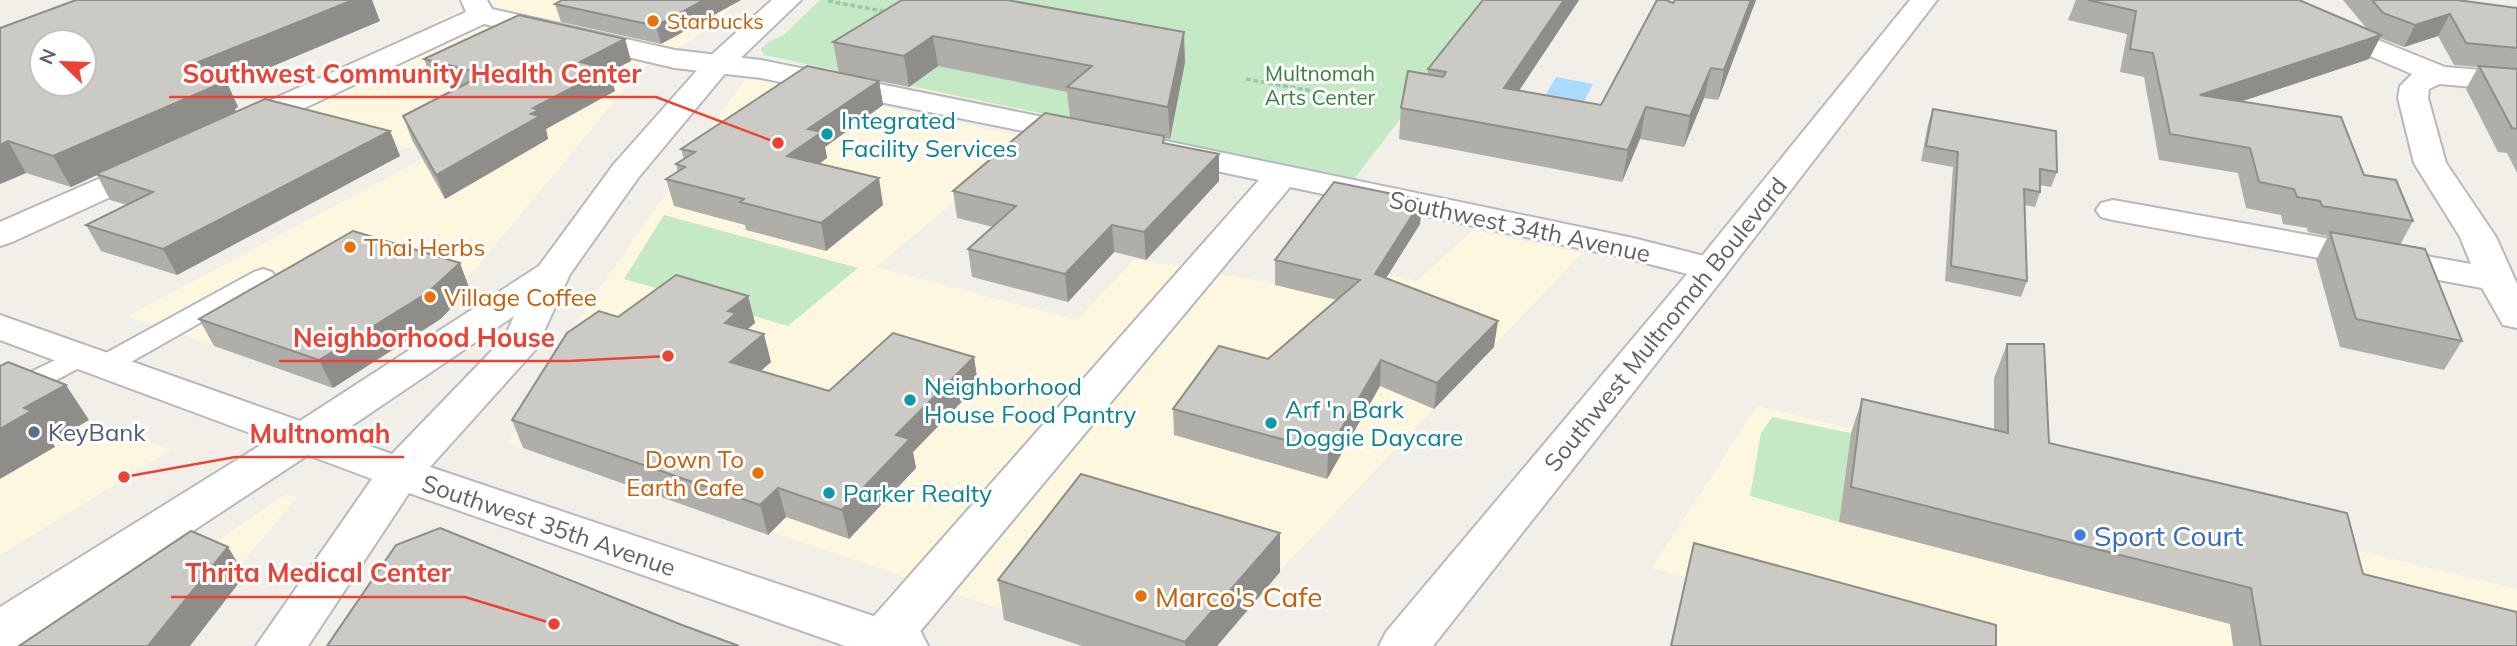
<svg xmlns="http://www.w3.org/2000/svg" width="2517" height="646" font-family="Mulish,sans-serif">
<rect width="100%" height="100%" fill="#f1efe8"/>
<g fill="#fef7e0">
<polygon points="483,0 741,0 693,39 642,68 437,315 329,384 128,316 432,154 290,117 471,32 432,23"/>
<polygon points="746,77 1030,138 876,267 1077,320 1135,259 1267,282 1329,297 1351,265 1417,281 1473,230 1582,253 1208,646 1110,646 507,443 538,395 526,395"/>
<polygon points="0,385 171,450 0,555"/>
<polygon points="1757,406 2517,589 2517,646 1932,646 1652,568"/>
<polygon points="286,494 296,498 173,646 64,646"/>
</g>
<g fill="#c5e8c5">
<polygon points="820,0 1492,0 1354,179 764,55 761,49 768,42 784,35"/>
<polygon points="664,215 858,268 788,326 624,279"/>
<polygon points="1772,417 1851,433 1839,522 1750,496 1761,433"/>
</g>
<polygon fill="#aadaff" points="1556,77 1593,84 1576,116 1538,108"/>
<g fill="none" stroke-linecap="round" stroke-linejoin="round">
<g stroke="#b5b8bc" stroke-width="4">
<g id="lane">
<polygon points="263,269 272,272 276,277 272,282 115,371 105,373 95,371 91,365 95,359 254,272"/>
<polygon points="80,348 90,350 94,356 90,362 10,405 0,408 0,387"/>
</g>
</g>
<g stroke="#b5b8bc" stroke-width="4">
<g id="street">
<polygon points="461,0 487,0 492,9 675,50 761,60 1083,125 1094,127 1099,134 1094,141 1083,143 761,78 675,68 484,24 249,134 238,136 227,134 222,127 227,120 466,12"/>
<polygon points="2326,19 2445,67 2517,73 2517,91 2440,84 2429,89 2428,98 2446,163 2496,237 2517,284 2517,328 2503,325 2482,288 2113,220 2101,217 2096,210 2101,203 2113,200 2471,264 2460,237 2414,163 2398,98 2400,86 2412,74 2316,33 2312,27 2316,21"/>
<polygon points="1166,141 1633,238 1724,261 1729,269 1724,277 1711,280 1630,259 1290,187 908,646 864,646 860,638 867,624 1259,180 1155,158 1150,151 1155,144"/>
<polygon points="151,156 163,159 167,166 163,173 12,242 0,246 0,222"/>
</g>
</g>
<g stroke="#b6babf" stroke-width="4">
<g id="secondary">
<path d="M772,0h29l-73,70 -90,108 -68,96 -34,75 -106,118 491,165 7,14h-83l-436,-153 -101,153h-52l116,-167 -64,-24 -290,191h-18v-39l269,-167 -269,-100v-25l300,106 239,-155 75,-102 94,-106zM514,316l-9,21 -113,117 -54,-19z"/>
<polygon points="1910,0 1937,0 1724,277 1433,646 1379,646 1386,632 1698,261"/>
</g>
</g>
<g stroke="#9cc7a9" stroke-width="3.5" stroke-dasharray="5 2.5" stroke-linecap="butt">
<polyline points="828,1 888,12"/>
<polyline points="1246,79 1367,101"/>
</g>
<use href="#lane" fill="#fff" fill-rule="evenodd"/>
<use href="#street" fill="#fff" fill-rule="evenodd"/>
<use href="#secondary" fill="#fff" fill-rule="evenodd"/>
</g>
<g fill="#afaea9">
<polygon points="741,0 661,44 561,22 555,4"/>
<polygon points="902,0 1185,62 1170,139 1164,138 1164,143 1219,181 1146,260 1114,252 1068,302 972,277 968,249 993,227 957,218 953,191 1070,118 1067,92 938,66 909,87 879,81 883,105 825,147 827,158 819,164 883,205 826,251 746,230 745,225 674,206 666,179 678,172 676,164 684,159 681,149 839,73 833,42"/>
<polygon points="1579,0 1519,90 1601,105 1673,3 1756,0 1718,100 1704,98 1684,147 1640,139 1622,182 1399,139 1401,108 1428,74 1428,69"/>
<polygon points="2076,0 2299,0 2368,30 2343,0 2457,0 2517,8 2517,173 2507,153 2498,152 2466,89 2478,67 2454,65 2438,36 2404,47 2380,38 2369,59 2242,101 2364,175 2413,221 2400,245 2462,341 2444,370 2340,347 2316,260 2328,236 2308,232 2307,228 2283,224 2281,215 2246,208 2238,173 2159,160 2144,77 2120,72 2127,34 2068,20"/>
<polygon points="380,21 228,85 238,107 235,109 236,112 390,131 400,156 177,275 101,251 86,225 127,205 110,200 97,175 71,187 26,173 0,184 0,28"/>
<polygon points="625,39 631,61 609,72 615,91 546,129 548,139 445,199 412,140 403,116 458,88 433,81 424,59"/>
<polygon points="1933,109 2057,172 2051,187 2040,185 2040,192 2035,207 2025,205 2027,281 2021,297 1945,281 1953,167 1921,161 1928,124"/>
<polygon points="1422,200 1420,224 1386,278 1494,347 1434,409 1380,386 1327,479 1174,435 1173,409 1268,359 1337,300 1275,285 1275,260"/>
<polygon points="470,290 439,320 333,388 214,346 199,319"/>
<polygon points="748,296 755,323 747,329 771,362 761,371 829,391 974,357 978,385 913,452 916,468 849,539 786,517 768,535 523,448 512,420 618,317"/>
<polygon points="2007,344 2049,443 2363,574 2517,646 2233,646 2230,624 1839,522 1851,433 1862,399 1994,430 1994,378"/>
<polygon points="1694,543 1996,646 1670,646"/>
<polygon points="1280,572 1217,646 1082,646 1004,620 998,580"/>
</g>
<g fill="#8f8d8a">
<polygon points="353,0 372,0 380,21 228,85 238,107 235,109 236,113 96,174 97,175 71,187 53,156 186,67"/>
<polygon points="704,0 741,0 661,44 656,26"/>
<polygon points="1564,0 1579,0 1501,118 1504,88"/>
<polygon points="1751,0 1756,0 1718,100 1724,70"/>
<polygon points="2450,14 2438,36 2404,47 2415,25"/>
<polygon points="1184,32 1185,62 1170,139 1168,107"/>
<polygon points="2381,35 2369,59 2189,119 2200,95"/>
<polygon points="933,36 938,66 909,87 904,56"/>
<polygon points="625,39 631,61 609,72 615,91 546,129 548,139 445,199 436,175 531,114 533,108 580,62"/>
<polygon points="1711,68 1704,98 1684,147 1690,116"/>
<polygon points="879,81 883,105 825,147 827,158 793,183 787,156 808,129"/>
<polygon points="1646,107 1640,139 1622,182 1628,150"/>
<polygon points="390,131 400,156 177,275 163,249"/>
<polygon points="8,141 26,173 0,184 0,145"/>
<polygon points="1219,154 1219,181 1146,260 1144,232"/>
<polygon points="879,178 883,205 826,251 821,223"/>
<polygon points="1422,200 1420,224 1373,299 1375,274"/>
<polygon points="1112,225 1114,252 1068,302 1065,274"/>
<polygon points="460,263 470,290 439,320 333,388 319,360"/>
<polygon points="748,296 755,323 742,334 725,323 728,311"/>
<polygon points="1498,321 1494,347 1434,409 1437,383"/>
<polygon points="764,334 771,362 738,390 730,362"/>
<polygon points="974,357 978,385 913,452 916,468 849,539 842,510 896,435"/>
<polygon points="1381,360 1380,386 1327,479 1328,452"/>
<polygon points="66,385 89,420 52,442 55,447 0,479 0,429 24,408"/>
<polygon points="778,488 786,517 768,535 760,505"/>
<polygon points="1280,533 1280,572 1217,646 1185,646 1185,642"/>
<polygon points="228,547 245,575 190,646 148,646"/>
</g>
<g fill="#cccac5" stroke="#8f8d8a" stroke-width="2" fill-rule="evenodd">
<path d="M76,0h277l-167,67 38,10 -9,4 7,2 -169,73 -45,-15 -8,4v-117zM42,42h42v42h-42z"/>
<polygon points="562,0 704,0 656,26 555,4"/>
<polygon points="902,0 1007,0 1184,32 1168,107 1067,87 1092,66 933,36 904,56 833,42"/>
<polygon points="1483,0 1564,0 1504,88 1601,105 1657,0 1666,0 1673,3 1675,0 1751,0 1724,70 1711,68 1690,116 1646,107 1628,150 1401,108 1408,71 1443,77 1446,72 1428,69"/>
<polygon points="2088,0 2299,0 2381,35 2200,95 2341,117 2364,175 2396,180 2413,221 2322,206 2320,201 2297,197 2294,189 2259,182 2250,148 2170,134 2153,53 2130,49 2136,11"/>
<polygon points="2372,0 2457,0 2517,8 2517,48 2466,43 2450,14 2415,25 2383,13"/>
<polygon points="519,15 625,39 580,62 608,69 533,108 539,110 531,114 540,116 436,175 403,116 485,74 424,59"/>
<polygon points="807,66 879,81 808,129 822,132 787,156 879,178 821,223 740,202 744,199 666,179 685,167 676,164 695,152 681,149"/>
<polygon points="2479,66 2517,69 2517,129 2512,128"/>
<polygon points="265,99 390,131 163,249 86,225 153,192 96,174"/>
<polygon points="1933,109 2056,131 2057,172 2040,169 2040,192 2024,189 2027,281 1951,266 1958,152 1926,146"/>
<polygon points="1045,113 1164,136 1163,143 1219,154 1144,232 1112,225 1065,274 968,249 1016,206 953,191"/>
<polygon points="1334,182 1422,200 1375,274 1498,321 1437,383 1381,360 1328,452 1173,409 1219,346 1268,359 1360,280 1275,260"/>
<polygon points="353,231 460,263 427,293 319,360 199,319"/>
<polygon points="2330,232 2425,249 2462,341 2356,319"/>
<polygon points="676,275 748,296 728,311 736,313 725,323 764,334 730,362 829,391 893,333 974,357 896,435 910,439 842,510 778,488 760,505 512,420 567,333 599,311 618,317"/>
<polygon points="2007,344 2044,344 2049,443 2347,513 2363,574 2517,612 2517,646 2261,646 2251,588 1851,487 1862,399 2008,433"/>
<polygon points="8,362 66,385 24,408 31,411 0,429 0,366"/>
<polygon points="1081,474 1280,533 1185,642 998,580"/>
<polygon points="440,528 682,625 739,646 327,646 396,545"/>
<polygon points="191,531 228,547 148,646 19,646"/>
<polygon points="1694,543 1996,625 1996,646 1671,646"/>
</g>
<g fill="#e8710a" stroke="#fff" stroke-width="2.5">
<circle cx="653" cy="21" r="7"/>
<circle cx="350" cy="247" r="7"/>
<circle cx="430" cy="297" r="7"/>
<circle cx="758" cy="473" r="7"/>
<circle cx="1141" cy="596" r="7"/>
</g>
<g fill="#0f9aa8" stroke="#fff" stroke-width="2.5">
<circle cx="827" cy="134" r="7"/>
<circle cx="910" cy="400" r="7"/>
<circle cx="1271" cy="423" r="7"/>
<circle cx="829" cy="493" r="7"/>
</g>
<circle fill="#5c6f8a" stroke="#fff" stroke-width="2.5" cx="34" cy="432" r="7"/>
<circle fill="#3f7fe0" stroke="#fff" stroke-width="2.5" cx="2080" cy="535" r="7"/>
<g text-anchor="middle" dominant-baseline="central" stroke-width="6" stroke-linejoin="round" paint-order="stroke">
<g font-size="21" fill="#c56008" stroke="#fff" text-anchor="start">
<text x="667" y="21">Starbucks</text>
</g>
<g font-size="21" fill="#348238" stroke="#fff">
<text x="1320" y="73">Multnomah<tspan x="1320" dy="24">Arts Center</tspan></text>
</g>
<g font-size="24" fill="#0d838f" stroke="#fff" text-anchor="start">
<text x="841" y="120">Integrated<tspan x="841" dy="28">Facility Services</tspan></text>
<text x="924" y="386">Neighborhood<tspan x="924" dy="28">House Food Pantry</tspan></text>
<text x="1285" y="409">Arf 'n Bark<tspan x="1285" dy="28">Doggie Daycare</tspan></text>
<text x="843" y="493">Parker Realty</text>
</g>
<g font-size="24" fill="#5f6368" stroke="#fff">
<text transform="translate(1520 226) rotate(12)">Southwest 34th Avenue</text>
<text transform="translate(1665 324) rotate(-51)">Southwest Multnomah Boulevard</text>
<text transform="translate(549 525) rotate(19)">Southwest 35th Avenue</text>
</g>
<g font-size="24" fill="#c56008" stroke="#fff" text-anchor="start">
<text x="364" y="247">Thai Herbs</text>
<text x="444" y="297">Village Coffee</text>
<text x="744" y="459" text-anchor="end">Down To<tspan x="744" dy="28">Earth Cafe</tspan></text>
</g>
<g font-size="24" fill="#4e5e75" stroke="#fff" text-anchor="start">
<text x="48" y="432">KeyBank</text>
</g>
<g font-size="28" fill="#366cbe" stroke="#fff" text-anchor="start">
<text x="2094" y="535">Sport Court</text>
</g>
<g font-size="28" fill="#c56008" stroke="#fff" text-anchor="start">
<text x="1155" y="596">Marco's Cafe</text>
</g>
</g>
<path fill="none" stroke="#ea4335" stroke-width="2.5" d="M778 143L656 97H169M668 356L569 361H279M124 477L235 457H404M554 624L465 597H171"/>
<g fill="#ea4335" stroke="#fff" stroke-width="2.5">
<circle cx="778" cy="143" r="7"/>
<circle cx="668" cy="356" r="7"/>
<circle cx="124" cy="477" r="7"/>
<circle cx="554" cy="624" r="7"/>
</g>
<g font-size="26" text-anchor="middle" font-weight="bold" fill="#ea4335" stroke="#fff" stroke-width="6" stroke-linejoin="round" paint-order="stroke">
<text x="412" y="83">Southwest Community Health Center</text>
<text x="424" y="347">Neighborhood House</text>
<text x="320" y="443">Multnomah</text>
<text x="318" y="582">Thrita Medical Center</text>
</g>
<g transform="translate(63 63) rotate(293)"><circle r="33" fill="#ffffff" stroke="#bfc1c3" stroke-width="2"/>
<path d="M0-5L12 26L0 18L-12 26Z" fill="#ea4335"/>
<text y="-10" font-size="19" font-weight="bold" text-anchor="middle" fill="#5f6368">N</text>
</g>
</svg>
